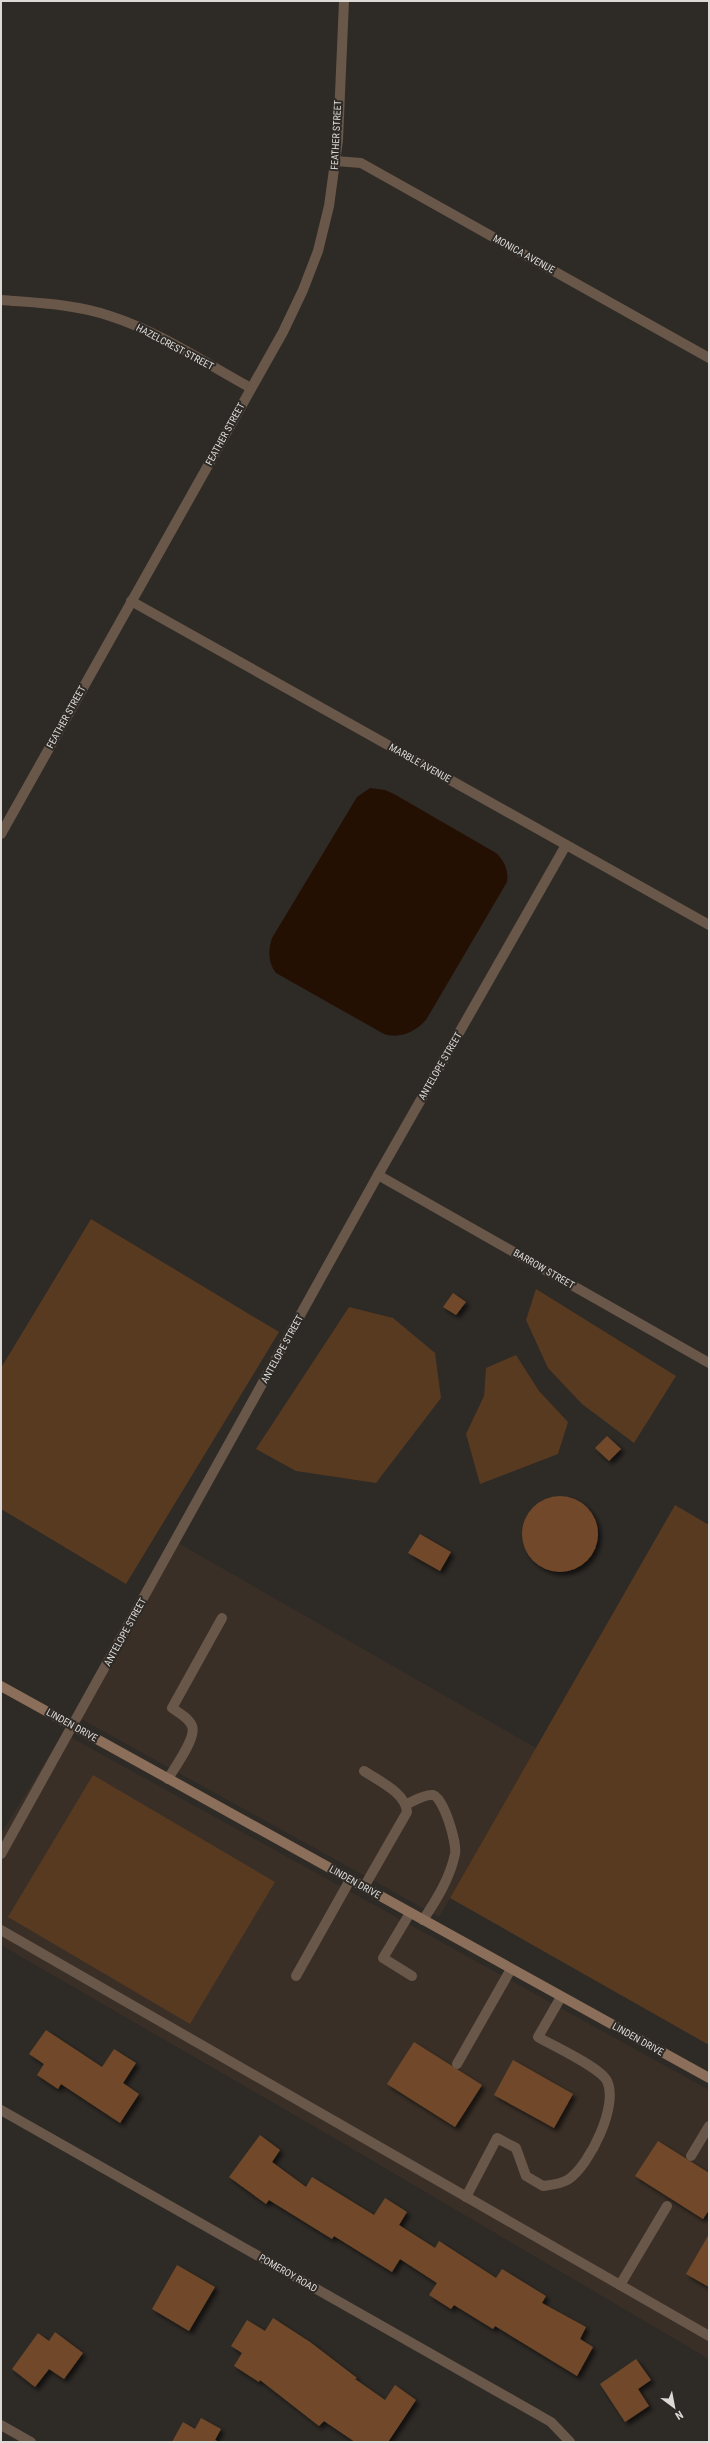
<svg xmlns="http://www.w3.org/2000/svg" width="710" height="2443" font-family="'Roboto Condensed',sans-serif">
<defs>
<filter id="shadow"><feDropShadow dx="3.5" dy="3.5" stdDeviation="2" flood-color="#0009"/></filter>
</defs>
<rect width="100%" height="100%" fill="#2e2a26"/>
<g fill="#392f27">
<polygon points="173,1540 536,1748 439,1917 74,1715"/>
<polygon points="63,1733 709,2090 709,2359 322,2131 1,1945 1,1834"/>
</g>
<g fill="#583a21">
<polygon points="91,1219 279,1332 126,1584 1,1509 1,1368"/>
<polygon points="536,1289 676,1376 634,1443 582,1404 548,1368 526,1320"/>
<polygon points="349,1307 393,1318 435,1353 441,1398 376,1483 296,1471 256,1449"/>
<polygon points="516,1355 539,1391 568,1422 558,1454 480,1484 466,1434 484,1396 486,1368"/>
<polygon points="675,1505 709,1525 709,2045 450,1898"/>
<polygon points="93,1775 275,1882 190,2024 8,1917"/>
</g>
<path fill="#241002" d="M370,788l15,2 9,4 102,59c8,7 13,18 11,29l-81,138c-11,12 -26,19 -42,14l-108,-61c-8,-10 -8,-24 -4,-35l85,-141z"/>
<g fill="#714a29" filter="url(#shadow)">
<polygon points="453,1293 466,1302 456,1315 443,1307"/>
<polygon points="607,1436 621,1449 609,1461 595,1448"/>
<circle cx="560" cy="1534" r="38"/>
<polygon points="420,1534 451,1552 440,1571 408,1553"/>
<polygon points="46,2030 102,2067 114,2049 136,2063 123,2083 139,2094 120,2123 61,2084 58,2089 37,2075 44,2064 29,2054"/>
<polygon points="414,2042 482,2085 455,2127 387,2084"/>
<polygon points="513,2060 573,2094 554,2128 494,2095"/>
<polygon points="260,2135 280,2150 272,2162 306,2187 312,2177 374,2215 385,2198 407,2212 399,2225 435,2248 439,2241 496,2278 502,2269 546,2296 542,2303 586,2327 580,2339 593,2347 577,2376 495,2326 493,2329 454,2305 451,2309 429,2295 437,2283 400,2259 392,2272 334,2236 332,2239 269,2200 266,2204 229,2177"/>
<polygon points="658,2141 709,2173 709,2210 703,2219 635,2176"/>
<polygon points="709,2234 709,2287 686,2274"/>
<polygon points="177,2265 215,2287 189,2331 152,2309"/>
<polygon points="273,2318 310,2342 357,2378 355,2379 385,2400 395,2385 416,2400 388,2442 355,2442 324,2421 319,2426 260,2380 259,2382 234,2366 242,2353 231,2346 247,2320 265,2331"/>
<polygon points="55,2332 83,2353 64,2379 49,2369 35,2387 12,2369 38,2333 49,2341"/>
<polygon points="636,2359 651,2380 638,2389 649,2406 625,2422 600,2384"/>
<polygon points="201,2418 221,2429 215,2440 219,2442 172,2442 183,2422 195,2429"/>
</g>
<g fill="none" stroke-linecap="round" stroke-linejoin="round">
<g stroke="#695749" stroke-width="10">
<path d="M364,1771c15,10 42,22 43,41l-43,75"/>
<path d="M168,1779c6,-11 29,-41 24,-53 -3,-8 -13,-13 -20,-18l50,-90"/>
<path d="M407,1804c7,-3 17,-10 26,-9 11,3 24,48 22,59 -5,24 -18,45 -32,66"/>
<polyline points="410,1913 383,1958 412,1976"/>
<polyline points="1,1930 709,2336"/>
<polyline points="296,1976 350,1880"/>
<polyline points="457,2064 511,1969"/>
<polyline points="691,2156 709,2126"/>
<path d="M466,2197l31,-59 19,10 10,28 17,10c8,-1 19,-2 26,-7 21,-15 50,-74 38,-98 -7,-14 -54,-35 -69,-44l23,-40"/>
<polyline points="620,2285 667,2206"/>
</g>
<g stroke="#695749" stroke-width="10">
<polyline points="336,161 361,163 709,358"/>
<path d="M1,300c36,3 74,4 109,16 50,16 95,47 141,72"/>
<polyline points="131,601 709,925"/>
<polyline points="1,834 283,332 303,290 318,251 329,206 338,140 344,1"/>
<polyline points="378,1175 709,1363"/>
<polyline points="1,1854 378,1175 566,845"/>
<polyline points="1,2110 551,2422 570,2442"/>
<polyline points="1,2425 31,2442"/>
</g>
<polyline stroke="#8c6f5a" stroke-width="10" points="1,1686 709,2078"/>
</g>
<g text-anchor="middle" dominant-baseline="central" stroke-width="4" stroke-linejoin="round" paint-order="stroke">
<g font-size="10" fill="#dcd9d7" stroke="#2e2a26">
<text transform="translate(336 135) rotate(-87)">FEATHER STREET</text>
<text transform="translate(524 254) rotate(29)">MONICA AVENUE</text>
<text transform="translate(175 347) rotate(28)">HAZELCREST STREET</text>
<text transform="translate(225 434) rotate(-61)">FEATHER STREET</text>
<text transform="translate(66 717) rotate(-61)">FEATHER STREET</text>
<text transform="translate(420 763) rotate(29)">MARBLE AVENUE</text>
<text transform="translate(440 1066) rotate(-60)">ANTELOPE STREET</text>
<text transform="translate(544 1269) rotate(30)">BARROW STREET</text>
<text transform="translate(282 1349) rotate(-61)">ANTELOPE STREET</text>
<text transform="translate(125 1632) rotate(-61)">ANTELOPE STREET</text>
<text transform="translate(72 1725) rotate(29)">LINDEN DRIVE</text>
<text transform="translate(355 1882) rotate(29)">LINDEN DRIVE</text>
<text transform="translate(638 2039) rotate(29)">LINDEN DRIVE</text>
<text transform="translate(288 2273) rotate(30)">POMEROY ROAD</text>
</g>
</g>
<rect width="710" height="2443" fill="none" stroke="#dcd9d7" stroke-width="4"/>
<g transform="translate(674 2407) rotate(148)" stroke="#2e2a26" stroke-width="3" paint-order="stroke">
<path d="M0-3L7 15L0 10L-7 15Z" fill="#dcd9d7"/>
<text y="-6" font-size="11" font-weight="bold" text-anchor="middle" fill="#dcd9d7">N</text>
</g>
</svg>
